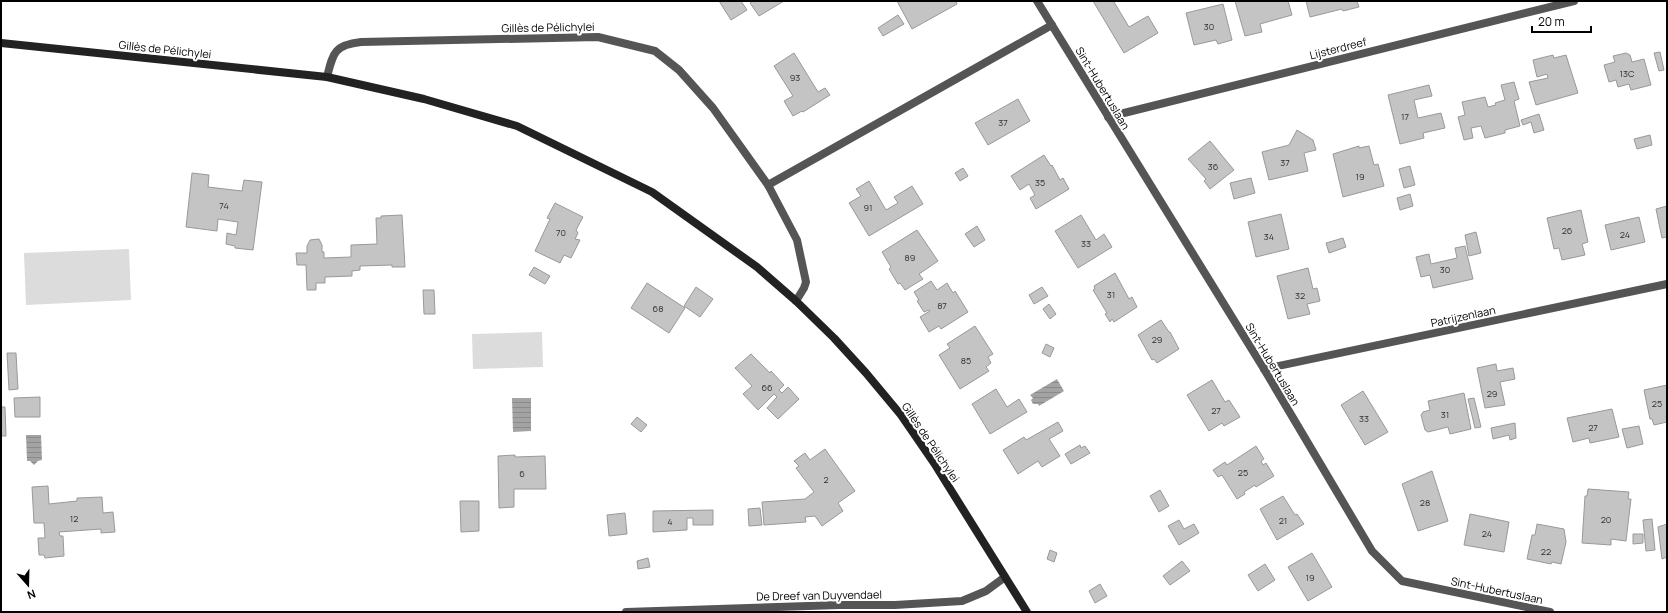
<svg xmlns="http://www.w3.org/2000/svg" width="1668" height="613" font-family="Manrope,sans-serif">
<defs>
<pattern id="water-rules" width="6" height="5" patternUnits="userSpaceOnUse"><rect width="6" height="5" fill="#a3a3a3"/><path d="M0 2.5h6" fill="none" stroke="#8b8b8b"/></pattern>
</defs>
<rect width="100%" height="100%" fill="#fff"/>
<g fill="#dcdcdc">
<polygon points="129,249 131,300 26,305 24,253"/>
<polygon points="542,332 543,367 473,369 472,334"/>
</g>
<g fill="url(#water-rules)">
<polygon points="1057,379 1064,391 1039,406 1038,404 1033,404 1031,400 1033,398 1030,395"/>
<polygon points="512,398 531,398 531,431 513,432"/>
<polygon points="26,435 41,435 42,460 38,461 34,465 30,461 27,461"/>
</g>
<g fill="#c4c4c4" stroke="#999">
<polygon points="719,1 741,1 747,10 731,20"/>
<polygon points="753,1 784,1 759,16 750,3"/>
<polygon points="897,1 956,1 957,4 912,29"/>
<polygon points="1093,1 1117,1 1114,2 1129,27 1148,16 1158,33 1124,53"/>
<polygon points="1235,1 1288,1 1292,15 1260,24 1262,32 1245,36"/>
<polygon points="1306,1 1357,1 1359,7 1343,11 1342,9 1310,17"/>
<polygon points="1223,4 1232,40 1218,44 1216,40 1194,45 1186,13"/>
<polygon points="898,15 904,24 883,36 878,28"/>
<polygon points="1660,52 1664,70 1659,71 1654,53"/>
<polygon points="794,53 818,92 825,88 830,95 803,112 802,111 793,116 784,101 793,96 774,66"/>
<polygon points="1626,53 1630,55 1632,62 1644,59 1651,85 1631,90 1629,84 1618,87 1616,80 1609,82 1604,65 1615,62 1613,56"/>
<polygon points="1553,55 1554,58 1566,55 1578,93 1536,105 1529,82 1548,78 1547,74 1537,77 1533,60"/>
<polygon points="1514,82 1519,99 1514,101 1520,126 1505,130 1505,133 1485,138 1481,126 1471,128 1473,138 1464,140 1458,117 1465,115 1462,102 1485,97 1488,107 1496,105 1495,103 1505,100 1501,85"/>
<polygon points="1429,85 1432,96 1414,100 1418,118 1441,113 1445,128 1423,133 1424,138 1400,144 1388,95"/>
<polygon points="1018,99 1030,121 988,145 975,123"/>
<polygon points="1539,114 1544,130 1534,133 1531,122 1523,125 1521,120"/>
<polygon points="1297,130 1313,140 1316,150 1304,153 1308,171 1269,180 1262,152 1289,145"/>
<polygon points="1650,135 1652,145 1637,149 1634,139"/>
<polygon points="1210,141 1234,170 1210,189 1204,181 1206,179 1188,159"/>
<polygon points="1359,146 1359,148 1369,146 1374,165 1378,164 1384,186 1343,197 1333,154"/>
<polygon points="1044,155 1051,166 1052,165 1060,180 1063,178 1069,189 1036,209 1030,198 1035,195 1029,184 1020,190 1011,176"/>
<polygon points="1410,166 1415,185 1404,188 1399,169"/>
<polygon points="963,168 968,176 960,181 955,173"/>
<polygon points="192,173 209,175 208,187 242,191 244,180 262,182 253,250 235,248 235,246 226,244 227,233 236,235 238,222 218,219 217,231 186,227"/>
<polygon points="1251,178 1255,193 1234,199 1230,183"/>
<polygon points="869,181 886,210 898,203 894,197 912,186 923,204 869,236 849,203 861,196 856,189"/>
<polygon points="1410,194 1413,206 1400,210 1397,198"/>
<polygon points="555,203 583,217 576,230 578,233 575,239 580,240 571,258 564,255 560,263 535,251 550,219 547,218"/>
<polygon points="1667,206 1667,237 1662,238 1656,209"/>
<polygon points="1581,210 1588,242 1582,244 1585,255 1562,260 1559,248 1554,249 1547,218"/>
<polygon points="1281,214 1289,249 1256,257 1248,222"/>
<polygon points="402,215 405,267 392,267 392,265 360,266 360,270 352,271 352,276 325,277 325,283 316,283 316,290 307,290 306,265 297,265 296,253 307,253 307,246 310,240 319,239 322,245 322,252 324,252 324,258 351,257 351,245 377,244 376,218 381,218 381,216"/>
<polygon points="1081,215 1096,240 1104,234 1112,247 1078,268 1055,231"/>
<polygon points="1639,217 1645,242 1611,250 1605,225"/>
<polygon points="977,226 985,240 974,247 965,234"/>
<polygon points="917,230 938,261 919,274 923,279 905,290 900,283 898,284 889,269 891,267 882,252"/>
<polygon points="1476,232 1481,253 1469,256 1465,235"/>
<polygon points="1343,238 1346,247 1329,253 1326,243"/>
<polygon points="1465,246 1473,279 1433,288 1430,275 1421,277 1416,257 1429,254 1431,264 1457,258 1455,248"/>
<polygon points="534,267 550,276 545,284 529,275"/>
<polygon points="1308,268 1313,289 1317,288 1320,301 1307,304 1310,314 1288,319 1277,276"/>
<polygon points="1115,273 1129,299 1132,297 1137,307 1114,322 1112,319 1110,322 1105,314 1107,313 1093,290 1095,289 1094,286"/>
<polygon points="931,281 937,290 947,283 953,293 955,291 968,312 941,329 939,326 929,332 920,317 930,311 929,310 924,312 917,301 919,300 914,292"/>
<polygon points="647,283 685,308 669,333 631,308"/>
<polygon points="696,287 713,299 700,317 684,306"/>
<polygon points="1042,287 1048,296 1034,304 1029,295"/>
<polygon points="423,290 434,290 435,314 424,314"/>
<polygon points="1049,304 1056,314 1050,319 1043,309"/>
<polygon points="1161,320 1169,332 1170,332 1179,349 1157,363 1154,359 1152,360 1138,335"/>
<polygon points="975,326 993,354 988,357 991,363 986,367 989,371 960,389 939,355 950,348 947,344"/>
<polygon points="1046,344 1054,348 1050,357 1042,353"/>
<polygon points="7,353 16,353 18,389 9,390"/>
<polygon points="751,354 770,373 771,371 784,385 779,390 782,393 788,387 799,399 778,419 767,408 777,397 774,394 758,410 743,394 752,386 735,368"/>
<polygon points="1496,364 1497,371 1513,368 1515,379 1500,382 1505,405 1485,408 1477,368"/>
<polygon points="1212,380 1225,402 1229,400 1240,417 1224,426 1222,423 1209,431 1187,395"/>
<polygon points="1667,385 1667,415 1666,416 1667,422 1654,425 1652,419 1650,419 1644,390"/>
<polygon points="996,389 1007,407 1019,399 1027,412 990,434 972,404"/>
<polygon points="1363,391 1388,432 1365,445 1341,405"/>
<polygon points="1464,393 1471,429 1450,434 1448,427 1428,432 1425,430 1421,415 1423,412 1430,410 1428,401"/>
<polygon points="40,397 40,417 15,417 14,398"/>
<polygon points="1474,398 1481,427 1475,428 1468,399"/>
<polygon points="1,407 5,407 6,436 1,436"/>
<polygon points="1612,409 1619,437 1590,443 1589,438 1573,442 1567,418"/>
<polygon points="637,417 647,425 641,432 631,424"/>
<polygon points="1058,422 1063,431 1049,439 1060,456 1042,467 1038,461 1018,474 1003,450 1024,437 1026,440"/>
<polygon points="1515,423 1516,438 1510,440 1509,435 1493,439 1491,428"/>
<polygon points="1639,426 1643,444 1627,448 1622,429"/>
<polygon points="1080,445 1081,448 1085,446 1090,453 1071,464 1065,454"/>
<polygon points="1256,446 1264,459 1261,461 1263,465 1266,463 1274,476 1256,487 1255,485 1244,492 1245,494 1237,499 1222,475 1218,477 1213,470 1225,462 1227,465"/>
<polygon points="825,449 855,491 838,503 843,511 822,526 815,516 805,517 806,522 764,525 762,502 805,499 814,492 796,468 799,466 794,461 805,453 810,460"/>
<polygon points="515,455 515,457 545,456 546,489 514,489 514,507 499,508 498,456"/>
<polygon points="1432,471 1448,521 1418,531 1402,484"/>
<polygon points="48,486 49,504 77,501 77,498 102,497 103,513 113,512 115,532 101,533 101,529 59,532 60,536 63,536 64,556 45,558 44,555 39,555 38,538 45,538 44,523 34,523 32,487"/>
<polygon points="1588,489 1629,492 1628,499 1631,499 1626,541 1611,539 1611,545 1582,543 1585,496 1587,496"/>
<polygon points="1160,490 1169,506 1159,512 1150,496"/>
<polygon points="1283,496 1295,515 1297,514 1304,524 1277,540 1260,509"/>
<polygon points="460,501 479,501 479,531 461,532"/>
<polygon points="760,508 762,525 749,526 748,509"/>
<polygon points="713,510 713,525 693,525 693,518 687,518 687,530 653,532 653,511"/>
<polygon points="625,513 627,534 609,536 607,515"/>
<polygon points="1470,514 1509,522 1504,552 1464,545"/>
<polygon points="1652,519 1655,550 1646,551 1643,520"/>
<polygon points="1179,520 1184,529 1194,524 1199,533 1179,545 1168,526"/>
<polygon points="1537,524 1564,529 1566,542 1561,564 1552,562 1551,564 1527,559 1532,535 1535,535"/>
<polygon points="1667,524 1667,557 1662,559 1658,527"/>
<polygon points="1633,534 1643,534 1643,543 1633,544"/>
<polygon points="1050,550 1057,553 1054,562 1047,559"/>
<polygon points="1312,553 1332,587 1308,601 1288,567"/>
<polygon points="648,558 650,567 638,569 637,561"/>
<polygon points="1182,561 1190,571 1170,585 1163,576"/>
<polygon points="1265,564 1275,580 1258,591 1248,575"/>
<polygon points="1100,584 1107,596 1095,603 1089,591"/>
</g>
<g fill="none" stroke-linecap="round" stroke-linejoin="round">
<g stroke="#555" stroke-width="8">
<polyline points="1037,1 1264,369 1372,551 1402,581 1550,612"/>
<path d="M327,77c6,-24 7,-32 34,-35l237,-5 57,14 24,19 34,38 55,77 29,55 9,42 -2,6 -8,13"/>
<polyline points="1108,117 1574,1"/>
<polyline points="768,185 1052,25"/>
<polyline points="1264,369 1667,284"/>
<polyline points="626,612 839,605 895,605 962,601 986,591 1005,577"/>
</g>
<polyline stroke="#222" stroke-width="8" points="1,43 327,77 424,99 517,126 652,192 757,267 796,301 834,338 866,373 901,415 934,463 1027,612"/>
</g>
<g text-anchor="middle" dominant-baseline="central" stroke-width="4" stroke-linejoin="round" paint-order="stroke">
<g font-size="9" fill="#313131">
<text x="1209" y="26">30</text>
<text x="1627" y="73">13C</text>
<text x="795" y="77">93</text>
<text x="1405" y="116">17</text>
<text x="1003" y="122">37</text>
<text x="1285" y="162">37</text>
<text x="1213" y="166">36</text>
<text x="1360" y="176">19</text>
<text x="1040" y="182">35</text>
<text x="224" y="205">74</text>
<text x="868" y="207">91</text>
<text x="1567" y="230">26</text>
<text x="561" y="232">70</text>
<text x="1625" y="234">24</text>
<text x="1269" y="236">34</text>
<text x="1086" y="243">33</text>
<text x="910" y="257">89</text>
<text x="1445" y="269">30</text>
<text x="1111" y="294">31</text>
<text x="1300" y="295">32</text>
<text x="942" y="305">87</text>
<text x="658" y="308">68</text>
<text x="1157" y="339">29</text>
<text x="966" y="360">85</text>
<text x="767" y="387">66</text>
<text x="1492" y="393">29</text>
<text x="1657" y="403">25</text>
<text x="1216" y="410">27</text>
<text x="1445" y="414">31</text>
<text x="1364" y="418">33</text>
<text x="1593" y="427">27</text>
<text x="1243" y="472">25</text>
<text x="522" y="473">6</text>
<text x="826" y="479">2</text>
<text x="1425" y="502">28</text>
<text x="74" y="518">12</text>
<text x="1606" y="519">20</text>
<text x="1283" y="520">21</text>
<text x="670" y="521">4</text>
<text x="1487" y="533">24</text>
<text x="1546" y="551">22</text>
<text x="1310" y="577">19</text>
</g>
<g font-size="11" fill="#000" stroke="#fff">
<text transform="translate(548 27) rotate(-1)">Gillès de Pélichylei</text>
<text transform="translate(1338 48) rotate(-14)">Lijsterdreef</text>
<text transform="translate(165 49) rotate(6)">Gillès de Pélichylei</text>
<text transform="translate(1103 88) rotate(59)">Sint-Hubertuslaan</text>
<text transform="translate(1463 316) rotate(-12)">Patrijzenlaan</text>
<text transform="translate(1273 364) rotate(59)">Sint-Hubertuslaan</text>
<text transform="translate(931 442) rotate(56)">Gillès de Pélichylei</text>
<text transform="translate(1497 590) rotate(12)">Sint-Hubertuslaan</text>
<text transform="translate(819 595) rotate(-1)">De Dreef van Duyvendael</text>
</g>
</g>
<rect width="1668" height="613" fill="none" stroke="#000000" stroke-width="4"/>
<g transform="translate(28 585) rotate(160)" stroke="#ffffff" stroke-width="3" paint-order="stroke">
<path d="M0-3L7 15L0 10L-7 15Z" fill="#000000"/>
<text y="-6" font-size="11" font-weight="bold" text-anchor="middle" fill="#000000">N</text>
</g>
<path d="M1532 26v6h59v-6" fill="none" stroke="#000000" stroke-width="2"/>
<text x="1538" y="26" font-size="12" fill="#000000" stroke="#ffffff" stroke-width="3" paint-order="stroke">20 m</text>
</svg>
